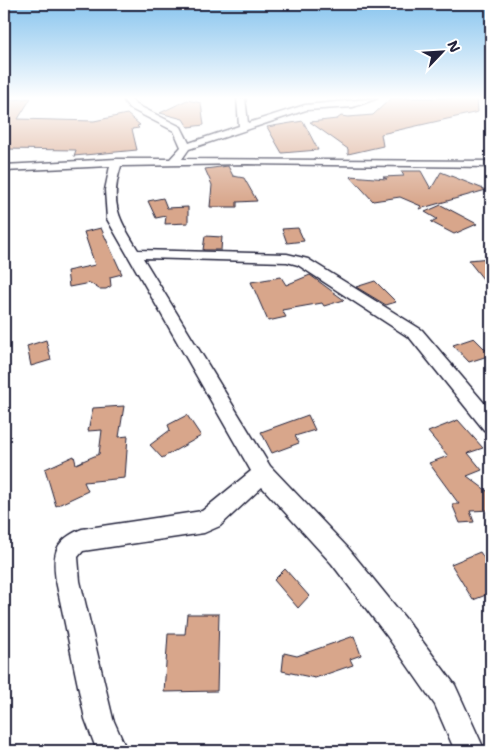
<svg xmlns="http://www.w3.org/2000/svg" width="495" height="755" font-family="'Shantell Sans',sans-serif">
<rect width="100%" height="100%" fill="#fff"/>
<filter id="ink" filterUnits="userSpaceOnUse"><feTurbulence type="fractalNoise" baseFrequency=".02" numOctaves="2"/><feDisplacementMap in="SourceGraphic" scale="10" xChannelSelector="R" yChannelSelector="G"/><feConvolveMatrix kernelMatrix="1 2 1 2 8 2 1 2 1" color-interpolation-filters="sRGB"/></filter>
<g filter="url(#ink)">
<g fill="#d8a68b" stroke="#22223b">
<polygon points="31,98 18,119 94,121 127,114 140,125 137,126 139,128 132,129 137,150 74,156 76,150 4,149 4,101"/>
<polygon points="391,98 477,98 478,112 381,134 383,146 348,154 348,149 310,122 337,119 341,116 348,117 373,115"/>
<polygon points="187,100 201,103 204,125 188,127 183,119 160,113"/>
<polygon points="303,121 318,150 282,153 267,127"/>
<polygon points="228,166 233,176 244,178 257,201 237,202 237,207 210,207 212,185 205,169"/>
<polygon points="401,171 421,171 431,189 441,172 486,190 419,209 421,206 400,197 373,201 350,176 387,179 383,177 404,176"/>
<polygon points="163,198 167,208 188,207 188,223 165,224 166,216 156,218 148,201"/>
<polygon points="441,205 477,224 454,234 431,222 437,219 425,212"/>
<polygon points="101,228 122,274 110,277 111,286 106,289 99,289 90,283 69,287 67,271 95,265 84,232"/>
<polygon points="298,228 304,241 287,243 282,229"/>
<polygon points="205,236 222,237 221,250 203,250"/>
<polygon points="491,258 491,289 468,260"/>
<polygon points="310,275 344,300 324,306 322,303 282,310 286,317 268,321 251,282 281,277 286,285"/>
<polygon points="375,281 396,302 386,305 356,287"/>
<polygon points="474,338 491,355 469,362 453,345"/>
<polygon points="46,340 51,360 31,366 27,346"/>
<polygon points="124,406 119,437 128,436 125,478 84,482 88,491 56,506 45,469 74,456 76,464 99,454 102,430 88,431 93,408"/>
<polygon points="187,415 201,436 162,458 150,445 170,430 168,425"/>
<polygon points="308,415 315,430 295,436 299,443 272,453 261,432"/>
<polygon points="458,420 483,448 468,453 482,470 467,476 491,494 491,510 470,511 474,522 460,523 452,504 459,504 429,463 448,456 428,432"/>
<polygon points="480,552 491,569 491,593 473,600 451,564"/>
<polygon points="285,569 309,596 298,608 274,580"/>
<polygon points="187,614 219,614 217,691 164,692 168,634 185,634"/>
<polygon points="354,636 361,655 350,659 353,665 315,678 282,671 284,653 297,656"/>
</g>
<g fill="none" stroke-linecap="round" stroke-linejoin="round">
<g stroke="#22223b" stroke-width="3">
<path id="minor" d="M122,98h8l5,6 46,23 8,16 50,-17 -2,-28h8l3,25 57,-18 73,-7 -25,9 -47,3 -117,39 -7,10 309,2v6l-244,-3 -126,2c-12,38 -2,53 17,84l149,4 21,5 114,71 69,81v21l-7,-2 -74,-92 -112,-73 -11,-3 -144,-4 127,208 78,82 57,70 50,67 30,66h-30l-20,-46 -48,-69 -55,-72 -70,-77 -42,39 -16,7 -121,18 -5,6 2,24 33,138 14,32h-30l-12,-32 -29,-138c-4,-28 -1,-41 26,-52l120,-18 49,-40 -144,-252 -2,-29 5,-24 -106,5v-6l113,-6h53l11,-12 -7,-16 -45,-23z"/>
</g>
<use href="#minor" fill="#fff" fill-rule="evenodd"/>
</g>
</g>
<linearGradient id="sky" x2="0" y2="1"><stop stop-color="#87c4ee"/><stop offset="0.48" stop-color="#fff"/><stop offset="1" stop-color="#fff" stop-opacity="0"/></linearGradient>
<rect width="495" height="204" fill="url(#sky)"/>
<rect width="495" height="755" fill="none" stroke="#fff" stroke-width="20"/>
<rect x="10" y="10" width="475" height="735" fill="none" stroke="#22223b" stroke-width="2" filter="url(#ink)"/>
<g transform="translate(442 52) rotate(65)" stroke="#ffffff" stroke-width="4" paint-order="stroke">
<path d="M0-4L9 19L0 12L-9 19Z" fill="#22223b"/>
<text y="-8" font-size="14" font-weight="bold" text-anchor="middle" fill="#22223b">N</text>
</g>
</svg>
